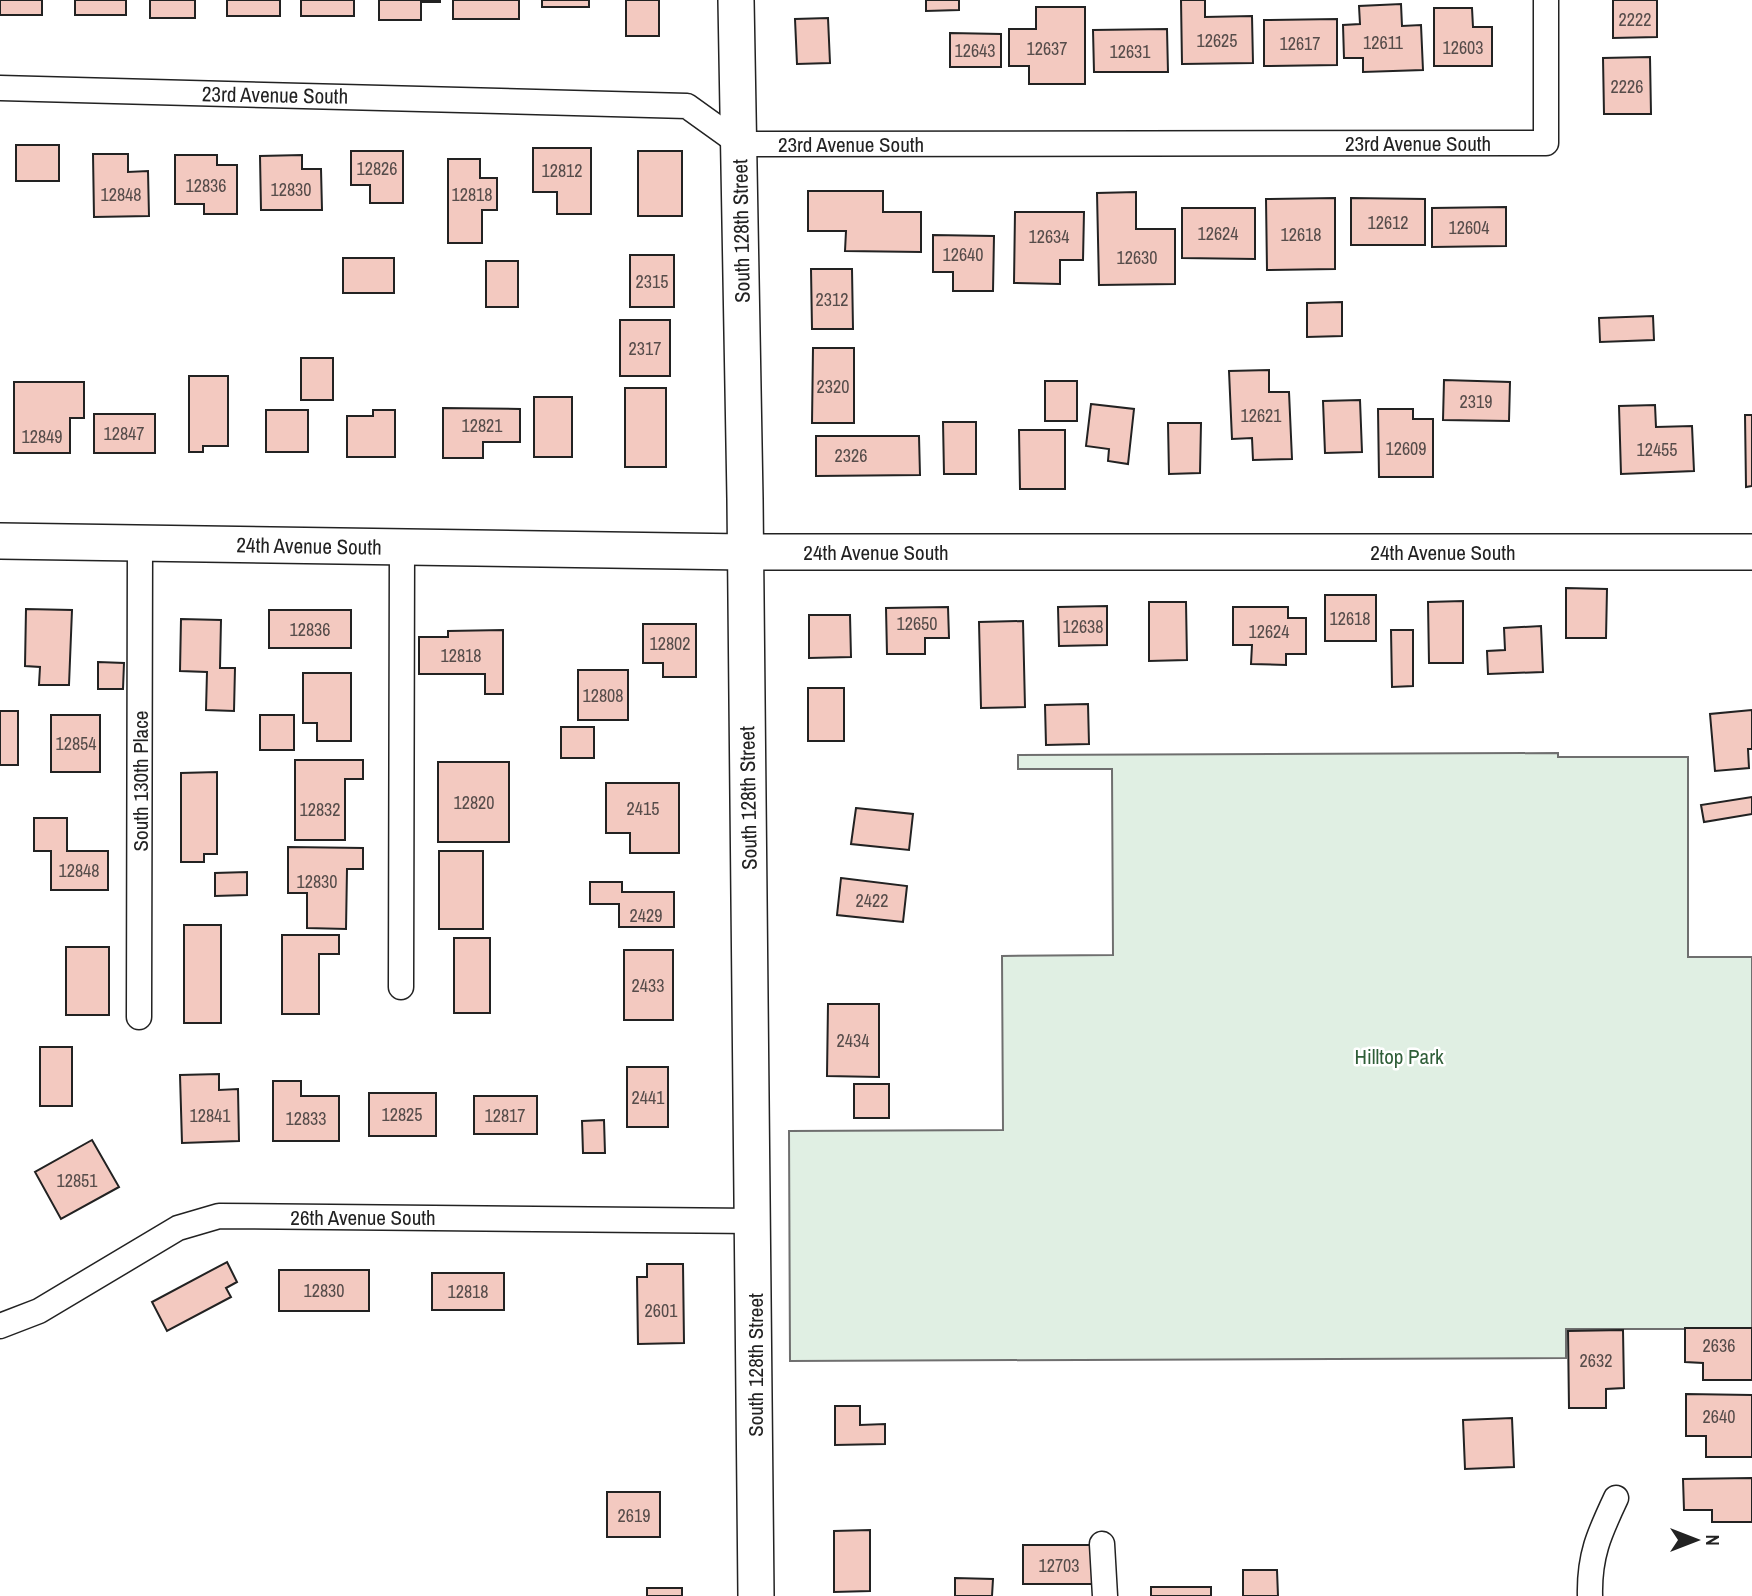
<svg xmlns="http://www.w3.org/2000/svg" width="1752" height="1596" font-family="'Archivo Narrow',sans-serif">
<rect width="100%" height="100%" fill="#fff"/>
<polygon fill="#e0efe3" stroke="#6f6f6f" stroke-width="2" points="1558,753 1558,757 1688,757 1688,957 1752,957 1752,1329 1566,1329 1566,1358 790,1361 789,1131 1003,1130 1002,956 1113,955 1112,769 1018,769 1018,755"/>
<g fill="#f3c9c0" stroke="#222" stroke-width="2">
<rect x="0" y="0" width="42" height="15"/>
<rect x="75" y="0" width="51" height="15"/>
<rect x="150" y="0" width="45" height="18"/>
<rect x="227" y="0" width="53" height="16"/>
<rect x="301" y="0" width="53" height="16"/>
<polygon points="379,0 440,0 440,2 421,2 421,20 379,20"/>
<rect x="453" y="0" width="66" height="19"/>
<rect x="542" y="0" width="47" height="7"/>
<rect x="626" y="0" width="33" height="36"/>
<polygon points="926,0 959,0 959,10 926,11"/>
<polygon points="1181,0 1205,0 1205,17 1252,16 1253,63 1182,64"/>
<polygon points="1613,0 1657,0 1657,37 1613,38"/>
<polygon points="1401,4 1402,26 1421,25 1423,70 1363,72 1363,58 1344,58 1343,25 1360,24 1359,6"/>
<polygon points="1036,7 1085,7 1085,84 1029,84 1029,66 1009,66 1009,29 1036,29"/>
<polygon points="1434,8 1472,8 1473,27 1492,27 1492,66 1434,66"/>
<polygon points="828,18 830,63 797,64 795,19"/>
<polygon points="1337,19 1337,65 1264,66 1264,20"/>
<polygon points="1167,29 1168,72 1094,72 1093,30"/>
<polygon points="950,33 1001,34 1001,67 950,67"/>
<polygon points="1650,57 1651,114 1604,114 1603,58"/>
<rect x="16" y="145" width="43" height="36"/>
<polygon points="533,148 591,148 591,214 557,214 557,192 533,192"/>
<polygon points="351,151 403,151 403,203 370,203 370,185 351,185"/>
<rect x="638" y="151" width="44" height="65"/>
<polygon points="93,154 128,154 128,172 148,171 149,216 94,217"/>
<polygon points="175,155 217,155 217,165 237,165 237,214 204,214 204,204 175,204"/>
<polygon points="302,155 302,169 321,169 322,210 261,210 260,156"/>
<polygon points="448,159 480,159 480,178 497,178 497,210 482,210 482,243 448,243"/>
<polygon points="808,191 883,191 883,212 921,212 921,252 845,251 846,231 808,231"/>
<polygon points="1136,192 1136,229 1175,229 1175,284 1099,285 1097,193"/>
<polygon points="1335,198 1335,269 1267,270 1266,199"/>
<polygon points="1351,198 1425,199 1425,245 1351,245"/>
<polygon points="1506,207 1506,246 1432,247 1432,208"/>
<polygon points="1182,208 1255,208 1255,259 1182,258"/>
<polygon points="1015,212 1084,212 1083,260 1060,260 1060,284 1014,283"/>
<polygon points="933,235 994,236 993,291 953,291 953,272 933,272"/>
<rect x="630" y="255" width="44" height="52"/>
<rect x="343" y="258" width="51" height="35"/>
<rect x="486" y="261" width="32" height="46"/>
<polygon points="811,269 852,269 853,329 812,329"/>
<polygon points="1342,302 1342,336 1307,337 1307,303"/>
<polygon points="1653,316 1654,340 1600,342 1599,318"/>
<rect x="620" y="320" width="50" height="56"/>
<polygon points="813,348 854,348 854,423 812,423"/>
<rect x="301" y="358" width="32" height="42"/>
<polygon points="1269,370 1269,392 1289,392 1292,459 1253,460 1252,438 1232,439 1229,371"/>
<polygon points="189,376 228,376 228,446 203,446 203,452 189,452"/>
<polygon points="1444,380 1510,382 1509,421 1443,420"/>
<rect x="1045" y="381" width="32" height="40"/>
<polygon points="14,382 84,382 84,418 70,418 70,453 14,453"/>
<rect x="625" y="388" width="41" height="79"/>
<rect x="534" y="397" width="38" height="60"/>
<polygon points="1360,400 1362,452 1325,453 1323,401"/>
<polygon points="1091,404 1134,409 1128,464 1108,461 1109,449 1086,446"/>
<polygon points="1655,405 1656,427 1692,426 1694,471 1621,474 1619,406"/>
<polygon points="443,408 520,409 520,442 483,442 483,458 443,458"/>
<polygon points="1378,409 1413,409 1413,419 1433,419 1433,477 1379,477"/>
<rect x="266" y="410" width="42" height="42"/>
<polygon points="373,410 395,410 395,457 347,457 347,416 373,416"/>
<rect x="94" y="414" width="61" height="39"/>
<polygon points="1745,415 1752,415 1752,486 1746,487"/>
<polygon points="943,422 976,422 976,474 944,474"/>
<polygon points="1168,423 1201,423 1200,473 1169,474"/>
<polygon points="1019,430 1065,430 1065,489 1020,489"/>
<polygon points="816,436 919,436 920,475 816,476"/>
<polygon points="1566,588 1607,589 1606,638 1566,638"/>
<rect x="1325" y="595" width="51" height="46"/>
<polygon points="1463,601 1463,663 1429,663 1428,602"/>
<polygon points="1149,602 1186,602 1187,660 1149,661"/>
<polygon points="1107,606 1107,645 1059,646 1058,607"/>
<polygon points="948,607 949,638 925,638 925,654 887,654 886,608"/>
<polygon points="1233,607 1288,607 1288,618 1306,618 1306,654 1286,654 1286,665 1251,664 1252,645 1233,645"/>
<polygon points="26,609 72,610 69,685 39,685 40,667 25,666"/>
<rect x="269" y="610" width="82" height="38"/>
<polygon points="809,615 850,615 851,657 809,658"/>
<polygon points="181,619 221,620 220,668 235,668 234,711 206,710 207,672 180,671"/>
<polygon points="1023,621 1025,707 981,708 979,622"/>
<polygon points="643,624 696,624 696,677 663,677 663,663 643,663"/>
<polygon points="1541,626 1543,672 1488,674 1487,651 1505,650 1504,628"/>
<polygon points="503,630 503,694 485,694 485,674 419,674 419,637 448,637 448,631"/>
<polygon points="1391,630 1413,630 1413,686 1392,687"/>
<polygon points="98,662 124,663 123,689 98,689"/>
<rect x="578" y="670" width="50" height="50"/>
<polygon points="303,673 351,673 351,741 317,741 317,723 303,723"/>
<rect x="808" y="688" width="36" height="53"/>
<polygon points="1088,704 1089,744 1046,745 1045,705"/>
<polygon points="1752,710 1752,749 1748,749 1749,768 1715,771 1710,714"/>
<rect x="0" y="711" width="18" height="54"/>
<rect x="51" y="715" width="49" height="57"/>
<rect x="260" y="715" width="34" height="35"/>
<rect x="561" y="727" width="33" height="31"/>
<polygon points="295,760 363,760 363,779 345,779 345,840 295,840"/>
<rect x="438" y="762" width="71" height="80"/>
<polygon points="217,772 217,854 204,854 204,862 181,862 181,773"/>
<polygon points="606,783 679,783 679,853 630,853 630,833 606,833"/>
<polygon points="1752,797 1752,814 1704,822 1701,805"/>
<polygon points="856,808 913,814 909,850 851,844"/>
<polygon points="34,818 67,818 67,851 108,851 108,890 51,890 51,851 34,851"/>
<polygon points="288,847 363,848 363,869 347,869 346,929 307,928 307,893 288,893"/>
<rect x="439" y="851" width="44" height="78"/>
<polygon points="247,872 247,895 215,896 215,873"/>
<polygon points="841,878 907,886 903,922 837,915"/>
<polygon points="590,882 622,882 622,892 674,892 674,927 619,927 619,904 590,904"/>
<rect x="184" y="925" width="37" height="98"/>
<polygon points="282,935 339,935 339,954 319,954 319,1014 282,1014"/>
<rect x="454" y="938" width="36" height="75"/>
<rect x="66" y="947" width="43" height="68"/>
<rect x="624" y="950" width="49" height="70"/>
<polygon points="828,1004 879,1004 879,1077 827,1076"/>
<rect x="40" y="1047" width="32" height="59"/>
<rect x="627" y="1067" width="41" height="60"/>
<polygon points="219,1074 219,1090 238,1089 239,1141 182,1143 180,1075"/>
<polygon points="273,1081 301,1081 301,1096 339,1096 339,1141 273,1141"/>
<rect x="854" y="1084" width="35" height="34"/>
<rect x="369" y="1093" width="67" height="43"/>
<rect x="474" y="1096" width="63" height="38"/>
<polygon points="604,1120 605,1153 583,1153 582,1121"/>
<polygon points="92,1140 119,1187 61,1219 35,1172"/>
<polygon points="227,1262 237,1282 226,1288 231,1297 167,1331 152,1302"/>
<polygon points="647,1264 683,1264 684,1343 638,1344 637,1277 647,1277"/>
<rect x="279" y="1270" width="90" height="41"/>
<rect x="432" y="1273" width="72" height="37"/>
<polygon points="1685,1328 1752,1328 1752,1380 1703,1380 1703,1363 1685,1362"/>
<polygon points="1623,1330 1624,1388 1606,1389 1606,1408 1569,1408 1568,1331"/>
<polygon points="1686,1394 1752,1395 1752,1457 1706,1457 1706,1436 1686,1436"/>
<polygon points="835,1406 860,1406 860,1425 885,1424 885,1444 835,1445"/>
<polygon points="1512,1418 1514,1467 1465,1469 1463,1420"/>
<polygon points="1752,1478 1752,1522 1712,1522 1712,1510 1684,1510 1683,1479"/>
<rect x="607" y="1492" width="53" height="45"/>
<polygon points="870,1530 870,1591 834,1592 834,1531"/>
<polygon points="1023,1545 1095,1545 1096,1584 1023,1584"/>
<polygon points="1243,1570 1277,1570 1278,1596 1243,1596"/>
<polygon points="955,1578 993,1579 992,1596 955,1596"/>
<rect x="1151" y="1587" width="60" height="9"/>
<rect x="647" y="1588" width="35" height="8"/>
</g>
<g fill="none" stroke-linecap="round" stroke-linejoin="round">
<g stroke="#222" stroke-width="27">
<g id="street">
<polyline points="0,88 687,106 740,144 1546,143 1546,0"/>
<polyline points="401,987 402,547"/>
<polyline points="139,1017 140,544"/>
<polyline points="0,1326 39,1311 178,1228 219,1216 754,1221"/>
<polyline points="1102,1544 1105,1596"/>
<path d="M1590,1596c-1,-40 9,-62 26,-98"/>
</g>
</g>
<g stroke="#222" stroke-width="38">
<g id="secondary">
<polyline points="736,0 745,499 756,1596"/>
<polyline points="0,541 745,552 1752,552"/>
</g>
</g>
<use href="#street" stroke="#fff" stroke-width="24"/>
<use href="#secondary" stroke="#fff" stroke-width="35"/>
</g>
<g text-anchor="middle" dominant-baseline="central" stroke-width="5" stroke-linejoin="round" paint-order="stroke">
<g font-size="18" fill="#564c4a">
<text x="1635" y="19">2222</text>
<text x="1217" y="40">12625</text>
<text x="1383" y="42">12611</text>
<text x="1300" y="43">12617</text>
<text x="1463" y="47">12603</text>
<text x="1047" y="48">12637</text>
<text x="975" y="50">12643</text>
<text x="1130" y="51">12631</text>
<text x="1627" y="86">2226</text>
<text x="377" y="168">12826</text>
<text x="562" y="170">12812</text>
<text x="206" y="185">12836</text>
<text x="291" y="189">12830</text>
<text x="121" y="194">12848</text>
<text x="472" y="194">12818</text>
<text x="1388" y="222">12612</text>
<text x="1469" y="227">12604</text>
<text x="1218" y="233">12624</text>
<text x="1301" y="234">12618</text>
<text x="1049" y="236">12634</text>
<text x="963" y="254">12640</text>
<text x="1137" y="257">12630</text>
<text x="652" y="281">2315</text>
<text x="832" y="299">2312</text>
<text x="645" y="348">2317</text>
<text x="833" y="386">2320</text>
<text x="1476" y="401">2319</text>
<text x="1261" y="415">12621</text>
<text x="482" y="425">12821</text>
<text x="124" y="433">12847</text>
<text x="42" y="436">12849</text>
<text x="1406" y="448">12609</text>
<text x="1657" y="449">12455</text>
<text x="851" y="455">2326</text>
<text x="1350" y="618">12618</text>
<text x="917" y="623">12650</text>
<text x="1083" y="626">12638</text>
<text x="310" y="629">12836</text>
<text x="1269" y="631">12624</text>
<text x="670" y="643">12802</text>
<text x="461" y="655">12818</text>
<text x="603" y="695">12808</text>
<text x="76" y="743">12854</text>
<text x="474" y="802">12820</text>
<text x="643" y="808">2415</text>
<text x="320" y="809">12832</text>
<text x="79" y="870">12848</text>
<text x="317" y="881">12830</text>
<text x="872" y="900">2422</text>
<text x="646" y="915">2429</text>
<text x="648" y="985">2433</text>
<text x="853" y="1040">2434</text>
<text x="648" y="1097">2441</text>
<text x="402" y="1114">12825</text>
<text x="210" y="1115">12841</text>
<text x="505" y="1115">12817</text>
<text x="306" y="1118">12833</text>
<text x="77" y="1180">12851</text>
<text x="324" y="1290">12830</text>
<text x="468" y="1291">12818</text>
<text x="661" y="1310">2601</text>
<text x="1719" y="1345">2636</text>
<text x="1596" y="1360">2632</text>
<text x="1719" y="1416">2640</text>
<text x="634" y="1515">2619</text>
<text x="1059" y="1565">12703</text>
</g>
<g font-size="21" fill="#222" stroke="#fff">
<text transform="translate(275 95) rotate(1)">23rd Avenue South</text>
<text x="1418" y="143">23rd Avenue South</text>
<text x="851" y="144">23rd Avenue South</text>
<text transform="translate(741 231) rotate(-91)">South 128th Street</text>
<text transform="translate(309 546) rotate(1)">24th Avenue South</text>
<text x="876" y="552">24th Avenue South</text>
<text x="1443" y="552">24th Avenue South</text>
<text transform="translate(140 781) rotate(-90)">South 130th Place</text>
<text transform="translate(748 798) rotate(-91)">South 128th Street</text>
<text x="363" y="1217">26th Avenue South</text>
<text transform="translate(755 1365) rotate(-90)">South 128th Street</text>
</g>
<g font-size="21" fill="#2f5e38" stroke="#fff">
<text x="1399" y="1056">Hilltop Park</text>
</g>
</g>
<g transform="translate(1696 1540) rotate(90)" stroke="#ffffff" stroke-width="5" paint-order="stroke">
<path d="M0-5L12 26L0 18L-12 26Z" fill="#222222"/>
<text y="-10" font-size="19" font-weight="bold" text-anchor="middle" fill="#222222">N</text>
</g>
</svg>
